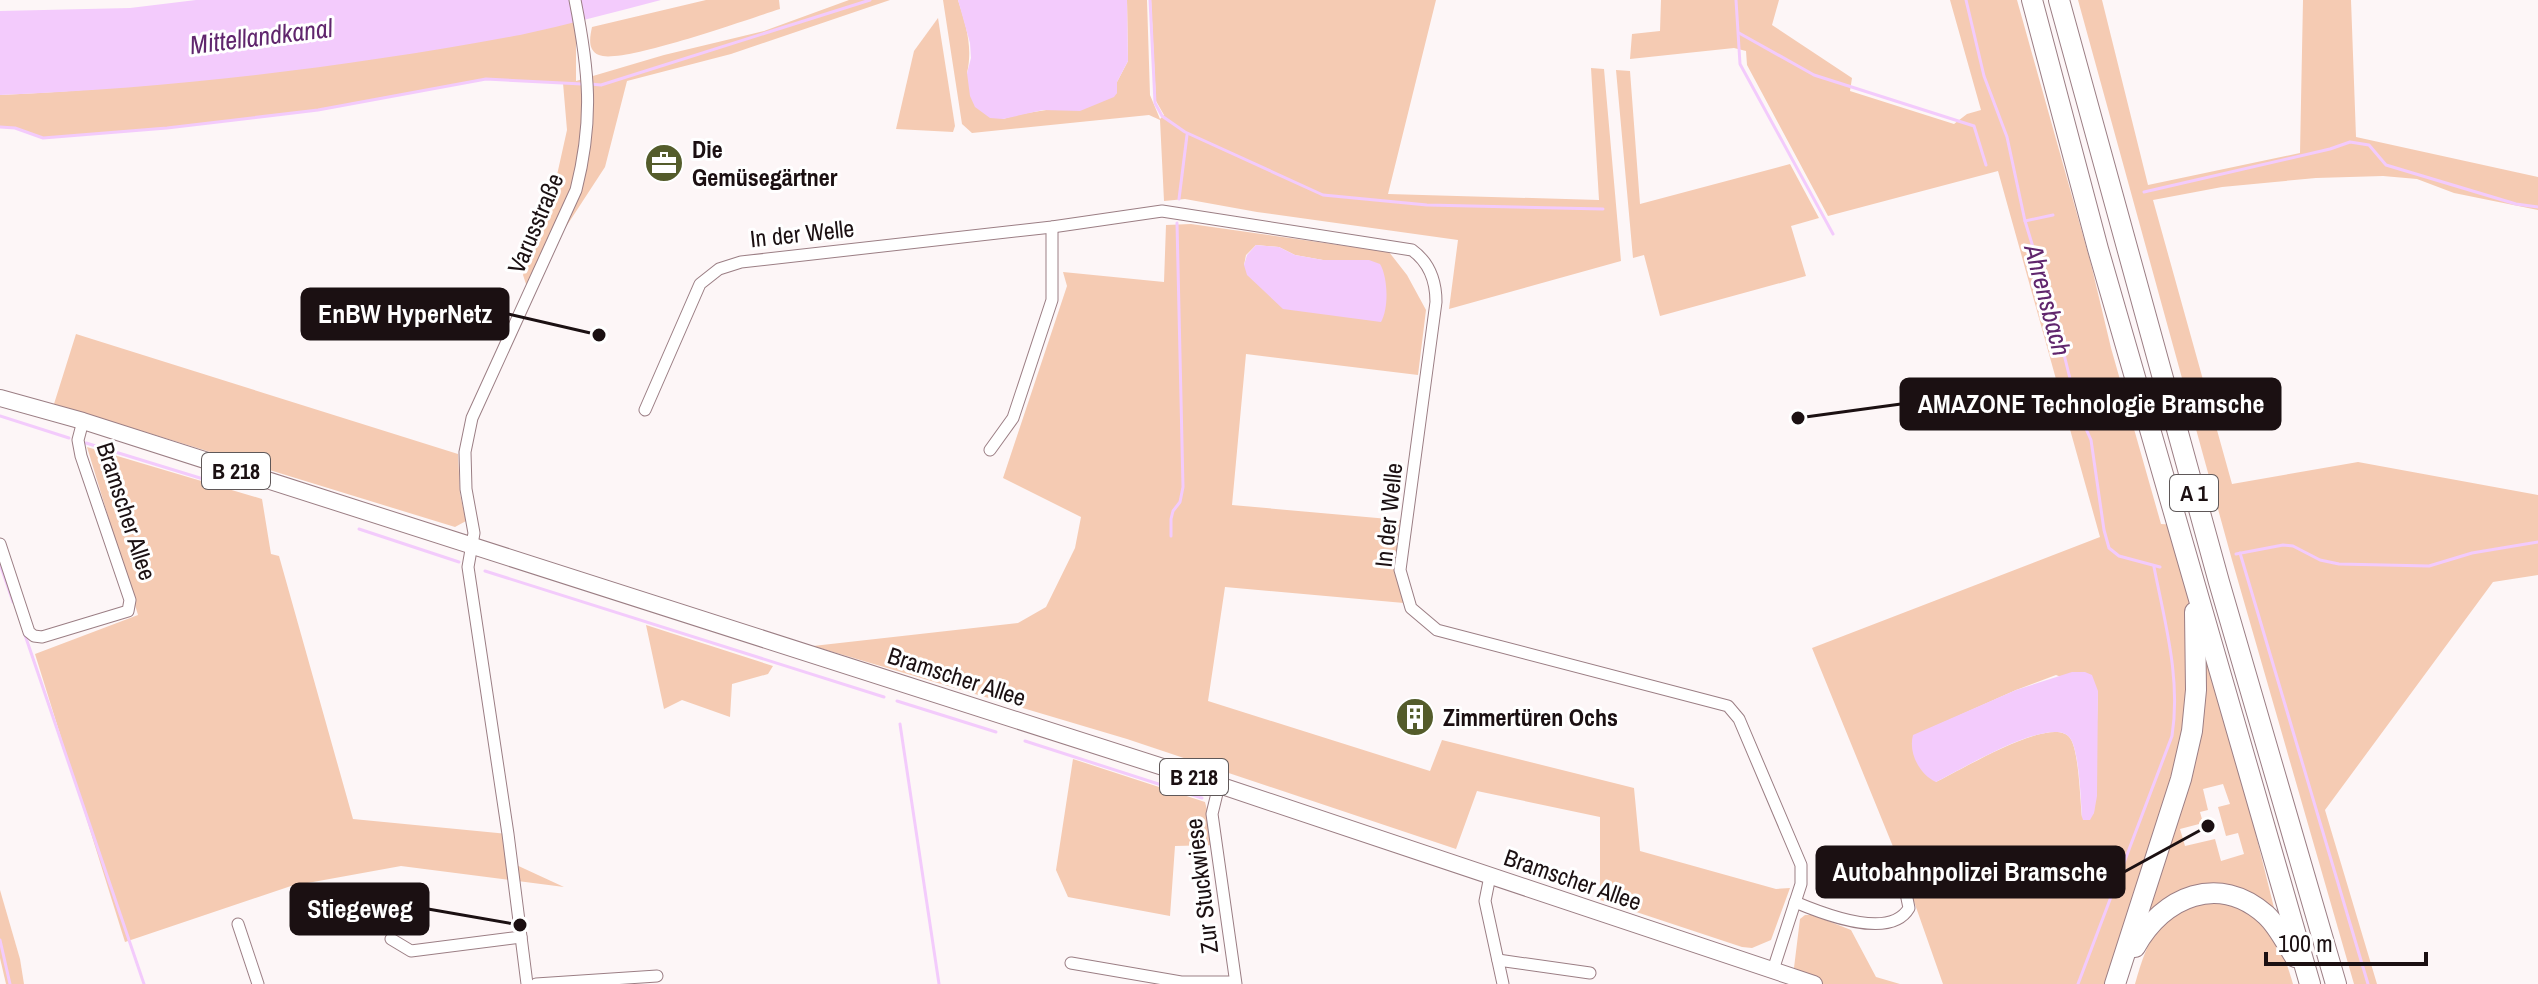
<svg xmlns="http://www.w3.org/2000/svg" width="2538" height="984" font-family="'Archivo Narrow',sans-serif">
<rect width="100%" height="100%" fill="#fdf6f7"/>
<g fill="#f5cbb3" fill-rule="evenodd">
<path d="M706,0h73l1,9c-29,9 -159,56 -181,46 -12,-5 -9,-18 -7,-28z"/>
<path d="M849,0h41l-159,54 -104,27 -22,86 -47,72 -10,-2 -21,50 -4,-12 34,-100 10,-45 -4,-47 -77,-4 -168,31 -151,18 -124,10 -28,-10 -15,-1v-32c79,-3 158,-12 237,-20 113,-12 226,-27 337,-54l2,17v43l88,-26 100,-24z"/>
<path d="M943,0h15c8,25 15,47 9,73l36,46c38,-12 78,-9 114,-26v-11l11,-21 -1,-61h20l3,95 10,24 4,-4 -8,-14 -5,-101h285l-48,194 211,6 -8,-132 13,1 17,192 -172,48 9,-69 -201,-28 -72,-13 -21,2 -4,-81 -11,-5 -177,18 -10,-9z"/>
<path d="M1661,0h118l-7,25 80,53 -2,13 104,33 13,-10 14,-4 -31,-110h67l74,264 20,84 50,176 16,1 18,63 81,328 -11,-9 -87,-13 -71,90h-164l-38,-108 -93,-228 288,-111 -102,-366 -170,45 -81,-151 -1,-14 -12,-3 -104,11 2,-25 28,-3zM2056,675l42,17 -4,121 -12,4c-2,-17 -3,-67 -12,-79 -17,-25 -112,34 -134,44l-23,-46 103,-46zM2223,784l7,20 -12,3 8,29 12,-3 6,21 -23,7 -6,-22 -30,7 -5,-17 23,-6 -3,-11 8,-2 -5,-21z"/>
<polygon points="2078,0 2102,0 2148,185 2300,153 2303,0 2351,0 2356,137 2538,177 2538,210 2454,193 2417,179 2383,176 2316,178 2222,187 2153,200 2232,484 2358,462 2538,495 2538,575 2493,582 2325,810 2377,984 2354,984 2232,560"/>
<polygon points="938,18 955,126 953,132 896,129 914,51"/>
<polygon points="1616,70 1630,71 1640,204 1790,164 1819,218 1791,226 1806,276 1660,316 1644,255 1633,258"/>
<path d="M1191,224l198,28 18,23 19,35 -8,65 -172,-21 -14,151 168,15 -5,53 9,30 -179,-16 -17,114 222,70 12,-31 192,48 6,63 136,38 14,-1 -19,52 -19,8 -10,-1 -142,-47v-83l-123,-26 -21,58 -329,-110 -314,-93 205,-23 28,-16 29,-59 6,-31 -78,-39 64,-192 -4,-14 101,10 2,-57zM1256,245l23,2 16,8 28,5h46l-125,5 2,-10z"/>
<polygon points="76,334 458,454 460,494 466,521 455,527 54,404"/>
<polygon points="87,447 262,499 271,554 279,556 353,819 508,834 512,863 564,887 401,866 291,886 125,942 35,654 138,615"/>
<polygon points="646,625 773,666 768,674 732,684 730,717 682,700 664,709"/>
<polygon points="1073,759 1205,802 1216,845 1175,846 1170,916 1068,897 1056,870"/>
<polygon points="0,890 20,959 24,984 6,984 0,958"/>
<path d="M2210,902c54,4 69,34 83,82h-158c13,-46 24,-74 75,-82z"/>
<polygon points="1805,915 1813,915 1851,930 1876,977 1900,984 1792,984 1800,919"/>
</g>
<g fill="#f3cbfc">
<path d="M196,0h465c-47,12 -94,25 -141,35 -171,32 -346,53 -520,60v-84l130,-3z"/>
<polygon points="958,0 1127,0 1128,61 1117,82 1117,93 1114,97 1080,111 1043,110 1003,119 990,118 975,107 970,96 967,73 971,58 970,43"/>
<path d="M1256,245l23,2 16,8 28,5h46l11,4c8,13 9,45 1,58l-98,-13 -36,-34 -3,-10 3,-10z"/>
<path d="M2072,672h13l7,3 6,16 -1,105 -3,17 -4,7h-7l-1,-3c-1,-17 -3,-67 -12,-79 -17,-25 -113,34 -134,44 -16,-7 -28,-29 -23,-47l103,-45z"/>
</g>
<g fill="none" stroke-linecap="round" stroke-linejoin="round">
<g stroke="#f3cbfc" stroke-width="3">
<polyline points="1150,0 1155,103 1162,116 1185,132 1323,195 1427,205 1603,209"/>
<polyline points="1736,0 1740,64 1833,234"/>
<polyline points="1966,0 1984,76 2007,137 2025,221 2056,322 2078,411 2091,440 2104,530 2109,548 2119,556 2160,567"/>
<polyline points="1739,33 1814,75 1974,126 1986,165"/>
<polyline points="590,84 601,85 870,0"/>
<polyline points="0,127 15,128 43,138 167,128 318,110 486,79 582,84"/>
<polyline points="2144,192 2330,149 2350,142 2369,145 2386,165 2516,204 2538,207"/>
<polyline points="1179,199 1187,135"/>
<polyline points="2025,221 2053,215"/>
<polyline points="0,416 69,438"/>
<polyline points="86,443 226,486"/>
<polyline points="359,529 459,562"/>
<polyline points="1171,536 1171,519 1173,511 1180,502 1183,487 1177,223"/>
<polyline points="2240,553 2368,984"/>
<polyline points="2236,554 2283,545 2293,546 2320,560 2339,564 2429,566 2472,553 2538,542"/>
<polyline points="0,564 13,602"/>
<polyline points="485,571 884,697"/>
<polyline points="25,635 144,984"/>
<polyline points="897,701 996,732"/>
<polyline points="900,724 939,984"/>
<polyline points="1025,741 1202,798"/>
<polyline points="0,940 10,984"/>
<path d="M2078,984l94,-248c9,-57 -7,-113 -18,-169"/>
</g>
<g stroke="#9b7e84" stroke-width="13">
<g id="minor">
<path d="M645,410l55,-126 19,-15 22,-7 311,-35 110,-16 250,39c18,13 24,31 24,52l-36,268 11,38 26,22 291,76 11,13 62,146v19l-28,86"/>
<polyline points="990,450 1013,418 1052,300 1052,227"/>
<polyline points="0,544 29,632 34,636 42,637 128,611 130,600 81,456 78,440 83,421"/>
<polyline points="1219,785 1212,814 1236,984"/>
<polyline points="1490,876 1485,901 1503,984"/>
<path d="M1795,902c26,11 95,39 114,6l-5,-24"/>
<polyline points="238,924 258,984"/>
<polyline points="391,939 411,951 521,937"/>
<polyline points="1498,960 1590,973"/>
<polyline points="1071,963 1181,982 1235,982"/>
<path d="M527,984l-19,-150 -40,-267 6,-34 -8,-44 -1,-37 7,-34 104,-228c18,-71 13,-120 -1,-190"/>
<polyline points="536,984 657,976"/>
</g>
</g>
<g stroke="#9b7e84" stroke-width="18">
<polyline id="primary" points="0,398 83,421 1219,785 1814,984"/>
</g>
<g stroke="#9b7e84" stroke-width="22">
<g id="motorway">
<polyline points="2032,0 2098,249 2310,984"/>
<polyline points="2059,0 2219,582 2336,984"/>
<path d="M2135,947c28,-51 84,-74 131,-32 12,11 20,28 29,42"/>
<polyline points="2115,984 2181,779 2192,731 2196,690 2195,612"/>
</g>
</g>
<use href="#minor" stroke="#fff" stroke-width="11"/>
<use href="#primary" stroke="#fff" stroke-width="16"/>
<use href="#motorway" stroke="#fff" stroke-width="20"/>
</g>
<defs>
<g id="office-disc" transform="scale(2)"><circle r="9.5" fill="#545c2b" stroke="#fff"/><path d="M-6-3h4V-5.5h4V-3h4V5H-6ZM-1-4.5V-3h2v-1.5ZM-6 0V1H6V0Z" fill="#fff"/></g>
<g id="building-disc" transform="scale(2)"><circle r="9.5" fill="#545c2b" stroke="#fff"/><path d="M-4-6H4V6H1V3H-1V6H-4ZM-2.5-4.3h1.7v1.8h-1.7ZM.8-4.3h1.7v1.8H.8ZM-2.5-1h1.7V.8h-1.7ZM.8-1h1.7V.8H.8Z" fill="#fff"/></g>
</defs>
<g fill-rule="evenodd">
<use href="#office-disc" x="664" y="163"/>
<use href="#building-disc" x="1415" y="717"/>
</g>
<g text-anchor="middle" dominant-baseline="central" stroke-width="6" stroke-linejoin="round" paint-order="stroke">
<g fill="#fff" stroke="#5f5859" stroke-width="2">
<rect x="202" y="453" width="68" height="36" rx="6"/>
<rect x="2170" y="475" width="48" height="36" rx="6"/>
<rect x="1160" y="759" width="68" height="36" rx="6"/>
</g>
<g font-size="22" font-weight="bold" fill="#1b1012">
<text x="236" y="471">B 218</text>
<text x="2194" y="493">A 1</text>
<text x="1194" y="777">B 218</text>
</g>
<g font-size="24" font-weight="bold" fill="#1b1012" stroke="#fff" text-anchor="start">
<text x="692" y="149">Die<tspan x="692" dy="28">Gemüsegärtner</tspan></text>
<text x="1443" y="717">Zimmertüren Ochs</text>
</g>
<g font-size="24" fill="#1b1012" stroke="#fff">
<text transform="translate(535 223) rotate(-67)">Varusstraße</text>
<text transform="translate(802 233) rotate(-6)">In der Welle</text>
<text transform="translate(127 511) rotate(72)">Bramscher Allee</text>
<text transform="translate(1388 515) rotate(-84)">In der Welle</text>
<text transform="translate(957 676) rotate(18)">Bramscher Allee</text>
<text transform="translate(1573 879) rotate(19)">Bramscher Allee</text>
<text transform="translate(1201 886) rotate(-97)">Zur Stuckwiese</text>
</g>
<g font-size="26" font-style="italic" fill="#60266d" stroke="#fff">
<text transform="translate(261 36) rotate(-7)">Mittellandkanal</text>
<text transform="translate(2048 300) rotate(75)">Ahrensbach</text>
</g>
</g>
<path fill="none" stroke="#1b1012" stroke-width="3" d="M599 335L508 314M1798 418L1901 404M2208 826L2124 872M520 925L428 909"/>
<g fill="#1b1012" stroke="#fff" stroke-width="3">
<circle cx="599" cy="335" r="8"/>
<circle cx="1798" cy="418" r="8"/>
<circle cx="2208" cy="826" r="8"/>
<circle cx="520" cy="925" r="8"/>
</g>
<g fill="#1b1012" stroke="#1b1012" stroke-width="3">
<rect x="302" y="289" width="206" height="50" rx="8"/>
<rect x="1901" y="379" width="379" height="50" rx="8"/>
<rect x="1817" y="847" width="307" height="50" rx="8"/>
<rect x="291" y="884" width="137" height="50" rx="8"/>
</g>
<g font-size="26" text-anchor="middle" font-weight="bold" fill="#fff">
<text x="405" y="323">EnBW HyperNetz</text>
<text x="2091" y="413">AMAZONE Technologie Bramsche</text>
<text x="1970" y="881">Autobahnpolizei Bramsche</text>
<text x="360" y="918">Stiegeweg</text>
</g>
<path d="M2266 952v12h160v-12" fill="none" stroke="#1b1012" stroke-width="4"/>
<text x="2278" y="952" font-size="24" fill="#1b1012" stroke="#ffffff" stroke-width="6" paint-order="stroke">100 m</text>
</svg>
